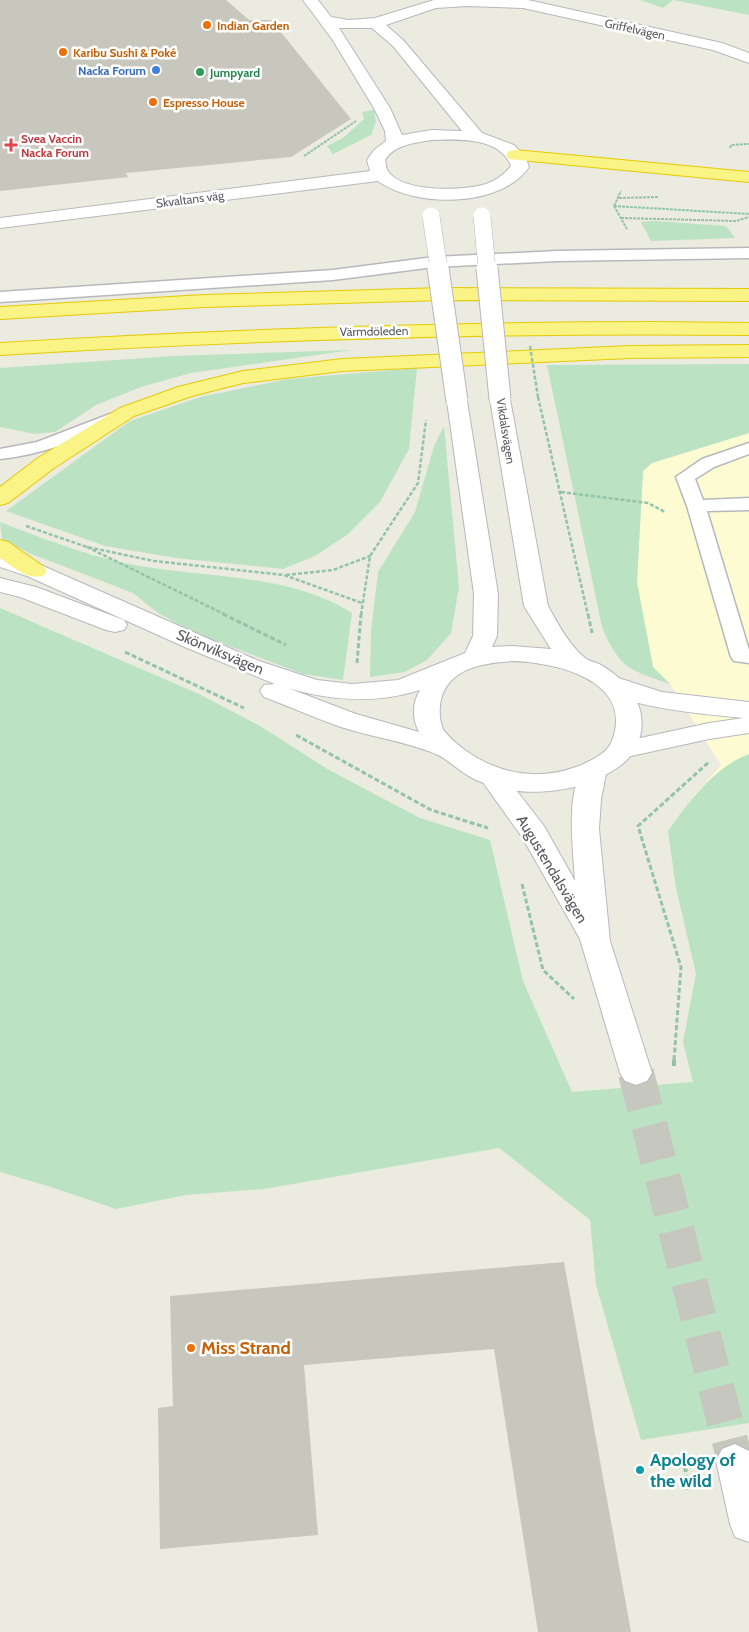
<svg xmlns="http://www.w3.org/2000/svg" width="749" height="1632" font-family="Cabin,sans-serif">
<rect width="100%" height="100%" fill="#ebebdf"/>
<polygon fill="#fdfbd2" points="749,433 749,809 694,796 721,765 670,684 653,667 637,582 643,470 652,463"/>
<g fill="#bbe3c3">
<polygon points="640,0 749,0 749,15 673,0 663,8"/>
<polygon points="374,110 376,122 371,135 333,154 327,146 343,138 364,119 362,112"/>
<polygon points="654,221 726,226 735,238 651,241 641,222"/>
<polygon points="352,350 191,373 141,387 96,405 55,432 34,434 0,427 0,368 174,356"/>
<path d="M749,364v69l-97,30 -9,8 -6,111 16,85 17,17c-42,-15 -50,-15 -68,-57l-55,-262z"/>
<polygon points="417,368 409,449 380,502 347,535 315,556 283,569 176,558 105,546 6,511 130,421 200,397 288,379"/>
<polygon points="444,426 459,587 451,633 427,660 405,672 370,677 371,632 378,572 415,512 434,446"/>
<path d="M0,522c50,19 100,39 153,46 68,10 140,8 199,45l-9,67 -40,-6 -108,-41 -37,-20 -25,-20 -104,-40 -27,-14z"/>
<path d="M0,608l199,86 61,32 69,44 91,48 70,22 33,141 49,111 121,-10 -10,-40 13,-68 -20,-86 -8,-57c21,-29 46,-64 81,-77v669l-108,17 -45,-155 -6,-65 -91,-72 -235,41 -78,6 -70,14 -68,-23 -48,-14z"/>
</g>
<g fill="#c8c7be">
<polygon points="0,0 226,0 249,20 271,20 351,119 291,157 126,173 128,177 0,191"/>
<polygon points="564,1262 631,1632 538,1632 494,1349 304,1365 318,1535 160,1549 158,1408 173,1406 170,1296"/>
</g>
<g fill="none" stroke-linecap="round" stroke-linejoin="round">
<polyline stroke="#c6c7bf" stroke-width="36" stroke-dasharray="36 18" stroke-linecap="butt" points="636,1073 735,1461"/>
<g stroke="#b7b8be" stroke-width="3">
<g id="service">
<polygon points="749,248 749,258 557,261 434,267 333,280 0,302 0,292 333,270 434,257 557,251"/>
<path d="M110,414l6,1 3,4 -3,4c-38,17 -75,32 -116,36v-10l37,-7z"/>
<polygon points="749,443 749,454 714,467 695,479 703,500 749,498 749,510 707,511 749,650 749,663 734,661 731,657 687,506 676,477 702,459"/>
</g>
</g>
<g stroke="#b7b8be" stroke-width="2">
<g id="minor">
<path d="M612,676l50,16 87,10v31l-40,6 -87,19 -9,-2 -4,-6 4,-6 96,-21 35,-5c-29,-3 -128,-10 -145,-34l4,-5z"/>
<path d="M594,760l9,3 4,6 -6,30 -2,30 11,112 42,132 -5,8 -11,4 -11,-4 -5,-8 -40,-134 -58,-102 -45,-63 4,-6 9,-3 9,3 45,58 31,55c-2,-35 -10,-87 10,-118z"/>
<polygon points="735,1444 749,1451 749,1542 735,1537 730,1524 716,1461 722,1449"/>
</g>
</g>
<g stroke="#b7b8be" stroke-width="2">
<g id="tertiary">
<path d="M303,0h15l13,17 18,3 26,-2 59,-18h94l194,43 27,10v10l-36,-13 -190,-42 -56,-2 -31,2 -50,17 17,15 79,93 32,12 11,11 4,11c-28,41 -114,41 -151,14l-378,47v-10l370,-47 -3,-11 7,-10 12,-9 -1,-10 -11,-23 -42,-69zM339,28h33l21,18 69,85 -30,-1 -30,5 -12,-27zM432,140c26,-1 68,-3 79,26 -7,9 -15,14 -25,18 -22,7 -84,9 -98,-13 -2,-2 -2,-8 -3,-11 10,-16 30,-17 47,-20z"/>
<path d="M500,393l7,2 3,4 38,207c10,18 21,39 37,52 4,3 10,4 14,6 17,9 34,25 40,43 7,21 0,45 -18,58 -40,30 -102,35 -147,14 -14,-7 -25,-19 -38,-25 -31,-13 -66,-17 -98,-28 -25,-9 -50,-20 -74,-29l-4,-6 4,-6 11,-1 -88,-36 -160,-72 -27,-9v-15l43,14 216,95 58,19 35,4 46,-4 67,-27 8,-17 1,-42 -27,-193 3,-4 7,-2 7,2 3,4 31,193 -1,42 -5,11 20,-1 39,3 -27,-43 -34,-207 3,-4zM512,661c43,1 123,19 100,80 -5,13 -23,21 -36,26 -39,14 -78,7 -111,-17 -8,-6 -17,-13 -22,-21 -4,-10 -4,-20 -2,-30 9,-32 43,-36 71,-38zM288,688c44,13 88,16 132,2 -8,14 -8,28 -1,42l-63,-18z"/>
<polygon points="0,578 36,587 124,620 127,625 124,630 115,632 106,630 20,597 0,592"/>
</g>
</g>
<g stroke="#e5ca05" stroke-width="2">
<g id="motorway">
<polygon points="515,150 749,172 749,182 509,159 506,155 509,151"/>
<polygon points="442,288 749,289 749,301 442,300 204,307 0,319 0,307 204,295"/>
<path d="M655,322l94,1v12c-250,-3 -499,5 -749,20v-12c218,-13 436,-21 655,-21z"/>
<polygon points="749,345 749,357 630,358 342,371 243,383 192,396 134,416 54,468 8,503 0,505 0,487 38,458 120,408 178,387 243,371 342,359 630,346"/>
<path d="M0,540l8,2 35,24 4,5 -4,5c-17,4 -29,-9 -43,-18z"/>
</g>
</g>
<g stroke="#94c3ab" stroke-width="2" stroke-dasharray="3 1" stroke-linecap="butt">
<polyline points="730,148 731,145 749,144"/>
<polyline points="304,156 356,121"/>
<polyline points="619,198 659,197"/>
<polyline points="614,206 749,214"/>
<polyline points="614,206 627,229"/>
<polyline points="614,206 621,191"/>
<polyline points="621,218 736,221 749,217"/>
</g>
<g stroke="#94c3ab" stroke-width="2.5" stroke-dasharray="4 2" stroke-linecap="butt">
<polyline points="538,397 588,615"/>
<polyline points="561,492 648,503 665,512"/>
<polyline points="26,526 87,547 154,561 284,575 362,603"/>
<polyline points="87,547 226,615"/>
<polyline points="286,575 333,570 370,556"/>
<polyline points="361,615 370,556 418,483 426,420"/>
</g>
<g stroke="#94c3ab" stroke-width="3" stroke-dasharray="5 2.5" stroke-linecap="butt">
<polyline points="223,614 286,645"/>
<polyline points="588,614 592,633"/>
<polyline points="125,652 244,708"/>
<polyline points="357,663 361,614"/>
<polyline points="296,735 431,810 488,828"/>
<polyline points="522,884 543,970 574,999"/>
<polyline points="674,1060 681,967 638,826 709,762"/>
</g>
<g stroke="#94c3ab" stroke-width="4" stroke-dasharray="6 3" stroke-linecap="butt">
<polyline points="674,1066 674,1059"/>
<polyline points="684,1457 688,1491"/>
</g>
<use href="#service" fill="#fff" fill-rule="evenodd"/>
<use href="#minor" fill="#fff" fill-rule="evenodd"/>
<use href="#tertiary" fill="#fff" fill-rule="evenodd"/>
<use href="#motorway" fill="#faf386" fill-rule="evenodd"/>
<g stroke="#b7b8be" stroke-width="18" stroke-linecap="butt">
<g id="tertiary-bridge-far1">
<polyline points="431,216 439,269"/>
<polyline points="482,216 487,269"/>
</g>
</g>
<g stroke="#b7b8be" stroke-width="23" stroke-linecap="butt">
<g id="tertiary-bridge">
<polyline points="438,268 457,401"/>
<polyline points="487,268 500,399"/>
</g>
</g>
<polyline stroke="#94c3ab" stroke-width="2.5" stroke-dasharray="4 2" stroke-linecap="butt" points="530,346 538,397"/>
<use href="#tertiary-bridge-far1" stroke="#fff" stroke-width="17"/>
<use href="#tertiary-bridge" stroke="#fff" stroke-width="21"/>
</g>
<g fill="#e8710a" stroke="#fff" stroke-width="2">
<circle cx="207" cy="25" r="5"/>
<circle cx="63" cy="52" r="5"/>
<circle cx="153" cy="102" r="5"/>
<circle cx="191" cy="1348" r="5"/>
</g>
<circle fill="#3f7fe0" stroke="#fff" stroke-width="2" cx="156" cy="70" r="5"/>
<circle fill="#2e9e5b" stroke="#fff" stroke-width="2" cx="200" cy="72" r="5"/>
<path fill="#e0444e" stroke="#fff" stroke-width="2" d="M8.5 137.5h5v5h5v5h-5v5h-5v-5h-5v-5h5z"/>
<circle fill="#0f9aa8" stroke="#fff" stroke-width="2" cx="640" cy="1470" r="5"/>
<g text-anchor="middle" dominant-baseline="central" stroke-width="5" stroke-linejoin="round" paint-order="stroke">
<g font-size="12" font-weight="bold" fill="#c56008" stroke="#fff" text-anchor="start">
<text x="217" y="25">Indian Garden</text>
<text x="73" y="52">Karibu Sushi &amp; Poké</text>
<text x="163" y="102">Espresso House</text>
</g>
<g font-size="12" fill="#585a60" stroke="#fff">
<text transform="translate(635 29) rotate(12)">Griffelvägen</text>
<text transform="translate(190 199) rotate(-7)">Skvaltans väg</text>
<text transform="translate(374 331) rotate(-1)">Värmdöleden</text>
<text transform="translate(506 431) rotate(81)">Vikdalsvägen</text>
</g>
<g font-size="12" font-weight="bold" fill="#366cbe" stroke="#fff" text-anchor="end">
<text x="146" y="70">Nacka Forum</text>
</g>
<g font-size="12" font-weight="bold" fill="#27864d" stroke="#fff" text-anchor="start">
<text x="210" y="72">Jumpyard</text>
</g>
<g font-size="12" font-weight="bold" fill="#be3a42" stroke="#fff" text-anchor="start">
<text x="21" y="138">Svea Vaccin<tspan x="21" dy="14">Nacka Forum</tspan></text>
</g>
<g font-size="15" fill="#585a60" stroke="#fff">
<text transform="translate(220 652) rotate(23)">Skönviksvägen</text>
<text transform="translate(552 869) rotate(59)">Augustendalsvägen</text>
</g>
<g font-size="18" font-weight="bold" fill="#c56008" stroke="#fff" text-anchor="start">
<text x="201" y="1348">Miss Strand</text>
</g>
<g font-size="18" font-weight="bold" fill="#0d838f" stroke="#fff" text-anchor="start">
<text x="650" y="1460">Apology of<tspan x="650" dy="21">the wild</tspan></text>
</g>
</g>
</svg>
